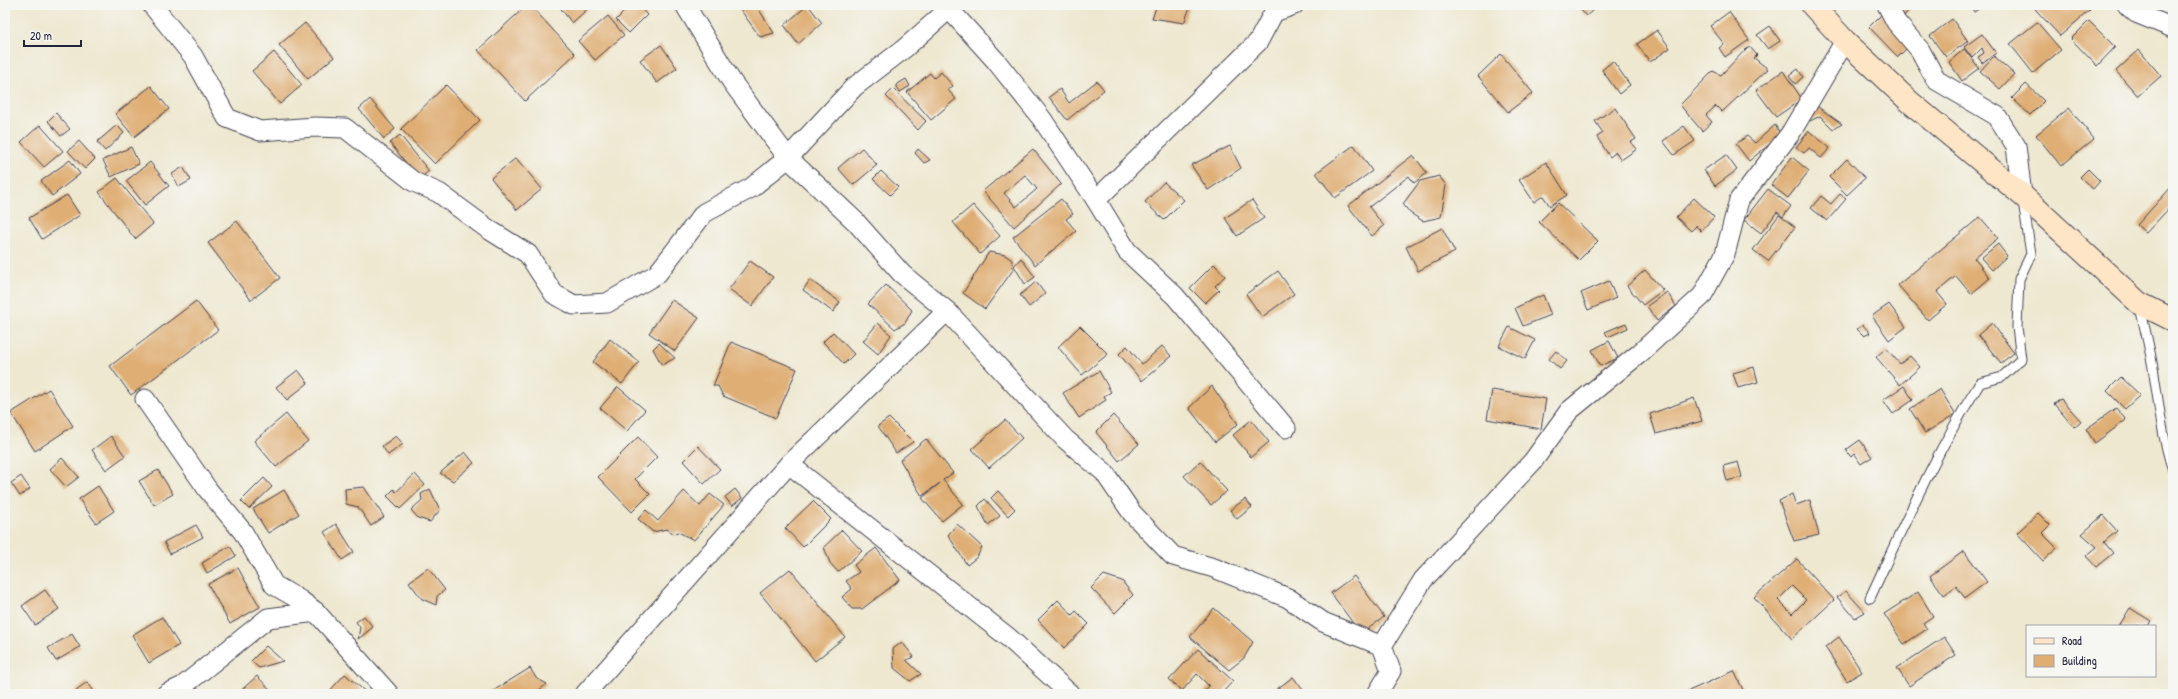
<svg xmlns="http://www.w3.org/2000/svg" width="2178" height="699" font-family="'Patrick Hand',sans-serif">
<rect width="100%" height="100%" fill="#f6f6f2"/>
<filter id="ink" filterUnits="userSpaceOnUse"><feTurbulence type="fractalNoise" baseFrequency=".025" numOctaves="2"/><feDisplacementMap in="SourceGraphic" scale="8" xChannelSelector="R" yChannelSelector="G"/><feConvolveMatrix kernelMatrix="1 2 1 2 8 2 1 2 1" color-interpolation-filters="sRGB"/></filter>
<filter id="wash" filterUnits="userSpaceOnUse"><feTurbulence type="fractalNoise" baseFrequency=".012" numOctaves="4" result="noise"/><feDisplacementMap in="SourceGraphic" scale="16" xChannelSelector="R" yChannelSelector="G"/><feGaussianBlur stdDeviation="0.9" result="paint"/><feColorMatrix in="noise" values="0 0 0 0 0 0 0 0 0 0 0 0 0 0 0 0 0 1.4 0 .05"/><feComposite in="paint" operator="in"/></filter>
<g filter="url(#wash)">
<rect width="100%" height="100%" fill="#eee8d0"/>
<g id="blocks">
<g fill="#dfae74" fill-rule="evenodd">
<polygon points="527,5 530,5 575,54 525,101 478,50"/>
<polygon points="558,5 592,5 572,23"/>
<polygon points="631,5 638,5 647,15 629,33 616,20"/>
<polygon points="737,5 756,5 774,33 760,37"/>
<polygon points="808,5 822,23 798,44 784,25"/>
<polygon points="1157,5 1191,5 1184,23 1152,18"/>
<polygon points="1577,5 1599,5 1586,16"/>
<polygon points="1903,5 1914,5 1900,20 1895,14"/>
<polygon points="1970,5 1985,5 1974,12"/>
<polygon points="2040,5 2085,5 2090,10 2060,36 2035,9"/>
<polygon points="1729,12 1749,40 1725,57 1719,48 1724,44 1710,26"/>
<polygon points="1882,14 1911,44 1898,57 1869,27"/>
<polygon points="608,16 624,35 595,60 578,41"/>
<polygon points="1952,19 1968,41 1946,57 1930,36"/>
<polygon points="2089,21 2115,47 2097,66 2071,39"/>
<polygon points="2037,22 2061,50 2033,73 2010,44"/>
<polygon points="305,23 334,57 308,79 279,45"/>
<polygon points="1770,26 1780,41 1768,49 1757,35"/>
<polygon points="1657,30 1670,48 1650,62 1637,44"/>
<polygon points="1982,34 1996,53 1982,63 1978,57 1984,53 1982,48 1972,58 1964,47"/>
<polygon points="661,45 677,68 657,83 640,60"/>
<polygon points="1749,46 1757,55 1754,58 1768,69 1722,112 1716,106 1706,115 1712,122 1702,131 1680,105 1713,71 1721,75"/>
<polygon points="1964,49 1979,68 1962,81 1949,62"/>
<polygon points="2139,50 2161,76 2138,96 2116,71"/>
<polygon points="274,52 302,85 280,104 252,71"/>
<polygon points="1501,54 1533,93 1508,112 1478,76"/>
<polygon points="1994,56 2014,74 2000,89 1980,71"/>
<polygon points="1613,61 1630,85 1619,94 1602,70"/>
<polygon points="1798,69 1803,77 1795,84 1789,76"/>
<polygon points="1783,71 1802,99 1776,117 1756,90"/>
<polygon points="941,72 953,86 948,90 956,99 931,120 907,92 930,73 934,78"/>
<polygon points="906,79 910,86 900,92 896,85"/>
<polygon points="1097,81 1104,90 1067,120 1049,97 1060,89 1069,103"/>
<polygon points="2026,84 2044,101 2030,115 2012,98"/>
<polygon points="446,85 480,120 435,164 401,129"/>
<polygon points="151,86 169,109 134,137 115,114"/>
<polygon points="893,89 926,121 918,130 886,96"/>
<polygon points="370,99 395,129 384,139 359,109"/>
<polygon points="1818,107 1842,124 1833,129 1820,116 1810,121 1807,117"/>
<polygon points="1615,108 1636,139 1631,142 1637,149 1621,160 1616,152 1610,157 1597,137 1603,133 1595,121"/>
<polygon points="2069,108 2094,139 2061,166 2036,135"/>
<polygon points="56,113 70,129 61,136 48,121"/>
<polygon points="40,125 63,151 44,167 21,142"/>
<polygon points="117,125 124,133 105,151 97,142"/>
<polygon points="1775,125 1781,135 1749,161 1736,144 1747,136 1755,143"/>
<polygon points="1684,126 1695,141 1674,155 1663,141"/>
<polygon points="1809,131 1830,148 1821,158 1809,148 1804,153 1796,147"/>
<polygon points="400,135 429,171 419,179 390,143"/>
<polygon points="79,141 95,159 85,169 68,151"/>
<polygon points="1354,145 1372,171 1335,198 1316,173"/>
<polygon points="1230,146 1241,168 1208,190 1191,165"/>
<polygon points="131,147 139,164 111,177 103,160"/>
<polygon points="862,148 877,165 853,185 838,168"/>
<polygon points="918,149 930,160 924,163 915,153"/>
<path d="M1033,149l28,35 -47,43 -31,-36zM1025,175l12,14 -21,18 -12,-14z"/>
<polygon points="1413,155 1427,173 1414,183 1409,176 1369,207 1384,226 1372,236 1348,206"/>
<polygon points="1726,155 1737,170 1715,186 1704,170"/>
<polygon points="1792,157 1809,171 1788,198 1771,185"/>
<polygon points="516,158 542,189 517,210 491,178"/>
<polygon points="1847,159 1865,178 1847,195 1829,177"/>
<polygon points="70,160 80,174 52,196 41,181"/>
<polygon points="150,162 169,186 145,205 126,181"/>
<polygon points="1546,162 1567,195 1550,206 1543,196 1534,202 1519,180"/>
<polygon points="183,167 191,180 179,187 172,174"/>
<polygon points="2088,169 2100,181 2093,189 2080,177"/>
<polygon points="881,171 898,187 890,195 873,179"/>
<polygon points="1439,176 1446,185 1441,217 1423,221 1410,213 1403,204 1420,181"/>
<polygon points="117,178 153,224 135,239 99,192"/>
<polygon points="1164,182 1184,200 1164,220 1145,202"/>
<polygon points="2173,185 2173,204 2146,233 2137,225"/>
<polygon points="1768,189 1791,206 1783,217 1777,212 1761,233 1744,220"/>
<polygon points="1840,194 1846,199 1827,221 1811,208 1821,196 1831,204"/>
<polygon points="67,195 80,215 42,239 29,218"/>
<polygon points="1694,198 1714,217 1701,231 1696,226 1691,231 1676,217"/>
<polygon points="1061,199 1073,214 1066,219 1076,231 1035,265 1013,237"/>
<polygon points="1252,200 1264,218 1237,236 1225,218"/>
<polygon points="1558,203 1598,241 1579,260 1539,222"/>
<polygon points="973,205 1000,236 980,254 953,222"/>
<polygon points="1779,215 1795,227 1768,261 1753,250"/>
<polygon points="1980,217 1998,238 1974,258 1990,278 1971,294 1956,276 1937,292 1947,304 1928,320 1898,285"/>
<polygon points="237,221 280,278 251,300 208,243"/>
<polygon points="1442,228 1455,252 1418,271 1406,247"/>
<polygon points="1998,244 2007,256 1992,270 1981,258"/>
<polygon points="989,252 1005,255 1012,260 1013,270 985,309 963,293"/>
<polygon points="1021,258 1035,277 1025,284 1014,266"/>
<polygon points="750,261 773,277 752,306 729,289"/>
<polygon points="1214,264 1225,276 1215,286 1219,290 1205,303 1190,288"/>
<polygon points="1645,270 1663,290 1643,305 1627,286"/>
<polygon points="1278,271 1294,294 1262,317 1246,294"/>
<polygon points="810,280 840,302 833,312 803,290"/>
<polygon points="1609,281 1616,298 1588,310 1581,293"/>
<polygon points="1036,282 1045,294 1029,307 1020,295"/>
<polygon points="886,285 912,310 905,323 895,329 868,304"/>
<polygon points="1667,292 1676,306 1657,321 1647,306"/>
<polygon points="1543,295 1551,315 1523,326 1515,308"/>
<polygon points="672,300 699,318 675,351 649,333"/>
<polygon points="196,301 218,330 131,395 110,366"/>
<polygon points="1889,304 1906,327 1889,340 1872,316"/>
<polygon points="878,323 891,335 878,354 863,341"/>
<polygon points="1626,323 1628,328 1608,337 1605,332"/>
<polygon points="1992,323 2014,353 2001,363 1978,335"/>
<polygon points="1863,325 1870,333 1864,336 1857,329"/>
<polygon points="1080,326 1108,354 1082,375 1058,347"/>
<polygon points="1509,327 1535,340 1525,359 1499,346"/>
<polygon points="833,332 854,354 844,364 823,342"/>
<polygon points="610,339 639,362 622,384 593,362"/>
<polygon points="1609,341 1618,358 1600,366 1592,350"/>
<polygon points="731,342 797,369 776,418 723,396 718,386 713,386"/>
<polygon points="659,343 675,358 662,365 653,349"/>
<polygon points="1127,346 1142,364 1162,346 1171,356 1142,381 1119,354"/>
<polygon points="1886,348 1900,364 1910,356 1920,367 1900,385 1876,357"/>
<polygon points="1556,351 1567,361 1560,369 1549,359"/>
<polygon points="1754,367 1758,382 1738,388 1733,373"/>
<polygon points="298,370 308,383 287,400 276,387"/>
<polygon points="1099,371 1111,392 1104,396 1106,400 1079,418 1063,393"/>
<polygon points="2121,377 2140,395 2125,409 2107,391"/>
<polygon points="1212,386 1238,424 1215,442 1189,408"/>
<polygon points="1904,386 1913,400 1893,414 1883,400"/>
<polygon points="618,387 645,410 627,431 600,408"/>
<polygon points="49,389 73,426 35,451 11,413"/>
<polygon points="1940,389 1955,414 1925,433 1910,409"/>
<polygon points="1492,390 1546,399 1541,429 1487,419"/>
<polygon points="1694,398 1702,421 1656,434 1650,414"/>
<polygon points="2061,399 2081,421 2074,427 2054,404"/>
<polygon points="2116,408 2126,420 2095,443 2086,429"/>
<polygon points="286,414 308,441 276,467 254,441"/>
<polygon points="1113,415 1139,444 1119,461 1096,432"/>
<polygon points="889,418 913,442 896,453 878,426"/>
<polygon points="1005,420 1022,438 989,468 972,449"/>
<polygon points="1251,420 1269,442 1251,457 1233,435"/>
<polygon points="111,436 125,456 106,470 92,450"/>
<polygon points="396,436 403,444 388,455 382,446"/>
<polygon points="638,437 657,457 635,479 650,494 632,512 598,477"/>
<polygon points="926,439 953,473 943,480 963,504 942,521 922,498 940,483 922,496 900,460"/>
<polygon points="1860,440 1872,457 1861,464 1854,454 1851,457 1846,450"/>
<polygon points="698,446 720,469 704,484 683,461"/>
<polygon points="465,452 474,463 453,481 440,473"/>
<polygon points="62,458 79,477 66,487 50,469"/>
<polygon points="1200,461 1227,491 1211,505 1184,476"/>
<polygon points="1738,462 1742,477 1727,481 1723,466"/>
<polygon points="158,470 173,494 154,505 139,481"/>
<polygon points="415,474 425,485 400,509 387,496 394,489 396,492"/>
<polygon points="21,476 30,489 20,496 11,483"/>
<polygon points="264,478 272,487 249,509 241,501"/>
<polygon points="98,486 114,511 96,523 79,499"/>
<polygon points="364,487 384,517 371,526 358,507 346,504 345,489"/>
<polygon points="430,489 440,510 430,522 418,518 411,510 422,500 421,494"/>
<polygon points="735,489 742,498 732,506 725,497"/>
<polygon points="284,490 299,514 268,533 253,509"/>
<polygon points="684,491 700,506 710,494 724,505 694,540 678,532 674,534 667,529 653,532 638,519 646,510 658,521"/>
<polygon points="998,491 1015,509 1008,516 991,498"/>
<polygon points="1792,494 1796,505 1810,500 1819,535 1794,541 1779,501"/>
<polygon points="985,499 1000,516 988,525 978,506"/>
<polygon points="1245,499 1252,507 1237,519 1230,510"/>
<polygon points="813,501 831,519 803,547 785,528"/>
<polygon points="2038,513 2050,525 2042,533 2057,548 2043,561 2017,533"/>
<polygon points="2103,515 2117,531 2104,542 2113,553 2096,567 2086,556 2097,547 2082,534"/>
<polygon points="336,524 354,552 342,560 324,532"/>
<polygon points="957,524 982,547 977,557 967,565 948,535"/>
<polygon points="196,525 203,537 170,554 164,542"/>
<polygon points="842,530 862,551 838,572 830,563 824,547"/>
<polygon points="230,546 236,556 207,573 202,563"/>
<polygon points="876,548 900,580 862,609 852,609 842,597 852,589 846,581 859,572 854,565"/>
<polygon points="1964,551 1987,582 1965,598 1956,586 1944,595 1930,576"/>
<path d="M1797,559l37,41 -42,39 -38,-42zM1792,586l14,14 -14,14 -14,-14z"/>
<polygon points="238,568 260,607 230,624 208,584"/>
<polygon points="428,568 445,590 437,596 436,605 422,599 409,582"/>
<polygon points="790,569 845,637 815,661 760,593"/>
<polygon points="1104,575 1122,581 1133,595 1115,613 1091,588"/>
<polygon points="1354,576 1384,617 1361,634 1331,593"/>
<polygon points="45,590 59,609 35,625 22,606"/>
<polygon points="1846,591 1865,612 1855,618 1837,597"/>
<polygon points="1918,592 1933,616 1923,623 1927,629 1904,644 1884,614"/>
<polygon points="1058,600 1072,615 1076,611 1089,624 1064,648 1038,620"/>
<polygon points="1214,608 1253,642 1244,658 1229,670 1190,637"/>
<polygon points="2130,608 2151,621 2148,626 2119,626"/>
<polygon points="364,616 373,627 358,639 360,627 356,622"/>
<polygon points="162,617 179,645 149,663 132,635"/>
<polygon points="72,634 80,647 56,661 48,648"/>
<polygon points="1839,637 1862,672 1847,681 1825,647"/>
<polygon points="1944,637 1956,655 1909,686 1897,668"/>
<polygon points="902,642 914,657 906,660 921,674 910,681 894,668 893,649"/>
<polygon points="266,646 283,661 259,668 251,661"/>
<polygon points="1198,649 1233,681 1221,694 1202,694 1209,686 1197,674 1182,691 1169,680"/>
<polygon points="530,668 536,678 547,684 534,694 488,694"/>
<polygon points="1734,671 1745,694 1685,694 1684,693"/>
<polygon points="345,674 368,694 327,694"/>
<polygon points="257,676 274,694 237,694"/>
<polygon points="1293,677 1306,694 1270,694"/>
<polygon points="87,682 96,694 71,694"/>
</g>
</g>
</g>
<g filter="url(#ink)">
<use href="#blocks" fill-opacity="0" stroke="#414051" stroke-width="1"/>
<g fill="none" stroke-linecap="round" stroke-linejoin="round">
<g stroke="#414051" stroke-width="11">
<g id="service">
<path d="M2140,306c5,25 12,50 15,75 5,30 8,60 18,89"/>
<path d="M1870,598c34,-73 66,-147 110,-215l22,-6 19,-18 -4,-32 2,-48 12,-25 -8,-53"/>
</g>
</g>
<g stroke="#414051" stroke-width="21">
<g id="minor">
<polyline points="152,5 193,56 227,118 260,131 315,127 345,128 414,182 439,193 488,229 528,254 554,294 574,305 607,303 657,274 704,213 751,188 788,158 854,87 905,48 949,9 996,61 1042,119 1096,200 1258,42 1274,12 1294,5"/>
<polyline points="685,5 732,82 788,158 855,221 902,274 947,311 1065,439 1104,472 1132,513 1173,556 1214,568 1288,598 1323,622 1382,646 1391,671 1377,694"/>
<polyline points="1887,5 1896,22 1920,50 1936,80 1997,116 2016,146 2022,195"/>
<polyline points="2127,5 2136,13 2173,28"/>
<polyline points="1096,200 1127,251 1175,296 1286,428"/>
<polyline points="145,399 208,490 243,532 274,585 300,600 316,612"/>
<polyline points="789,464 1009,638 1070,694"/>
<polyline points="1382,646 1423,580 1533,461 1569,411 1640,353 1702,296 1725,254 1739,200 1790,134 1845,41"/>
<polyline points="166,694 183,686 268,618 316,612 389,694"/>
<polyline points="585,694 789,464 947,311"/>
</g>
</g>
<g stroke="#414051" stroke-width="24">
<polyline id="secondary" points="1812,5 1845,41 1910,102 2022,195 2139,303 2173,320"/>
</g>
<use href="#service" stroke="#fff" stroke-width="9"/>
<use href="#minor" stroke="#fff" stroke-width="19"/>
<use href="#secondary" stroke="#fde5c5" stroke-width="22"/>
</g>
</g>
<rect width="2178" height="699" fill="none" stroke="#f6f6f2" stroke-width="20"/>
<rect x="2026" y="625" width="130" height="52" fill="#f6f6f2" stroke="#a1a1a9"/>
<rect x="2034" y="638" width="20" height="6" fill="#fde5c5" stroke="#a1a1a9"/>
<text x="2062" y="645" font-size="12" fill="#22223b">Road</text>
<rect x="2034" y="655" width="20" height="12" fill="#dfae74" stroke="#a1a1a9"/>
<text x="2062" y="665" font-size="12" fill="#22223b">Building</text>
<path d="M24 40v6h57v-6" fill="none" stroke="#22223b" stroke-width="2"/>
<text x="30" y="40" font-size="12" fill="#22223b" stroke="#f6f6f2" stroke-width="3" paint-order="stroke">20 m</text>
</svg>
